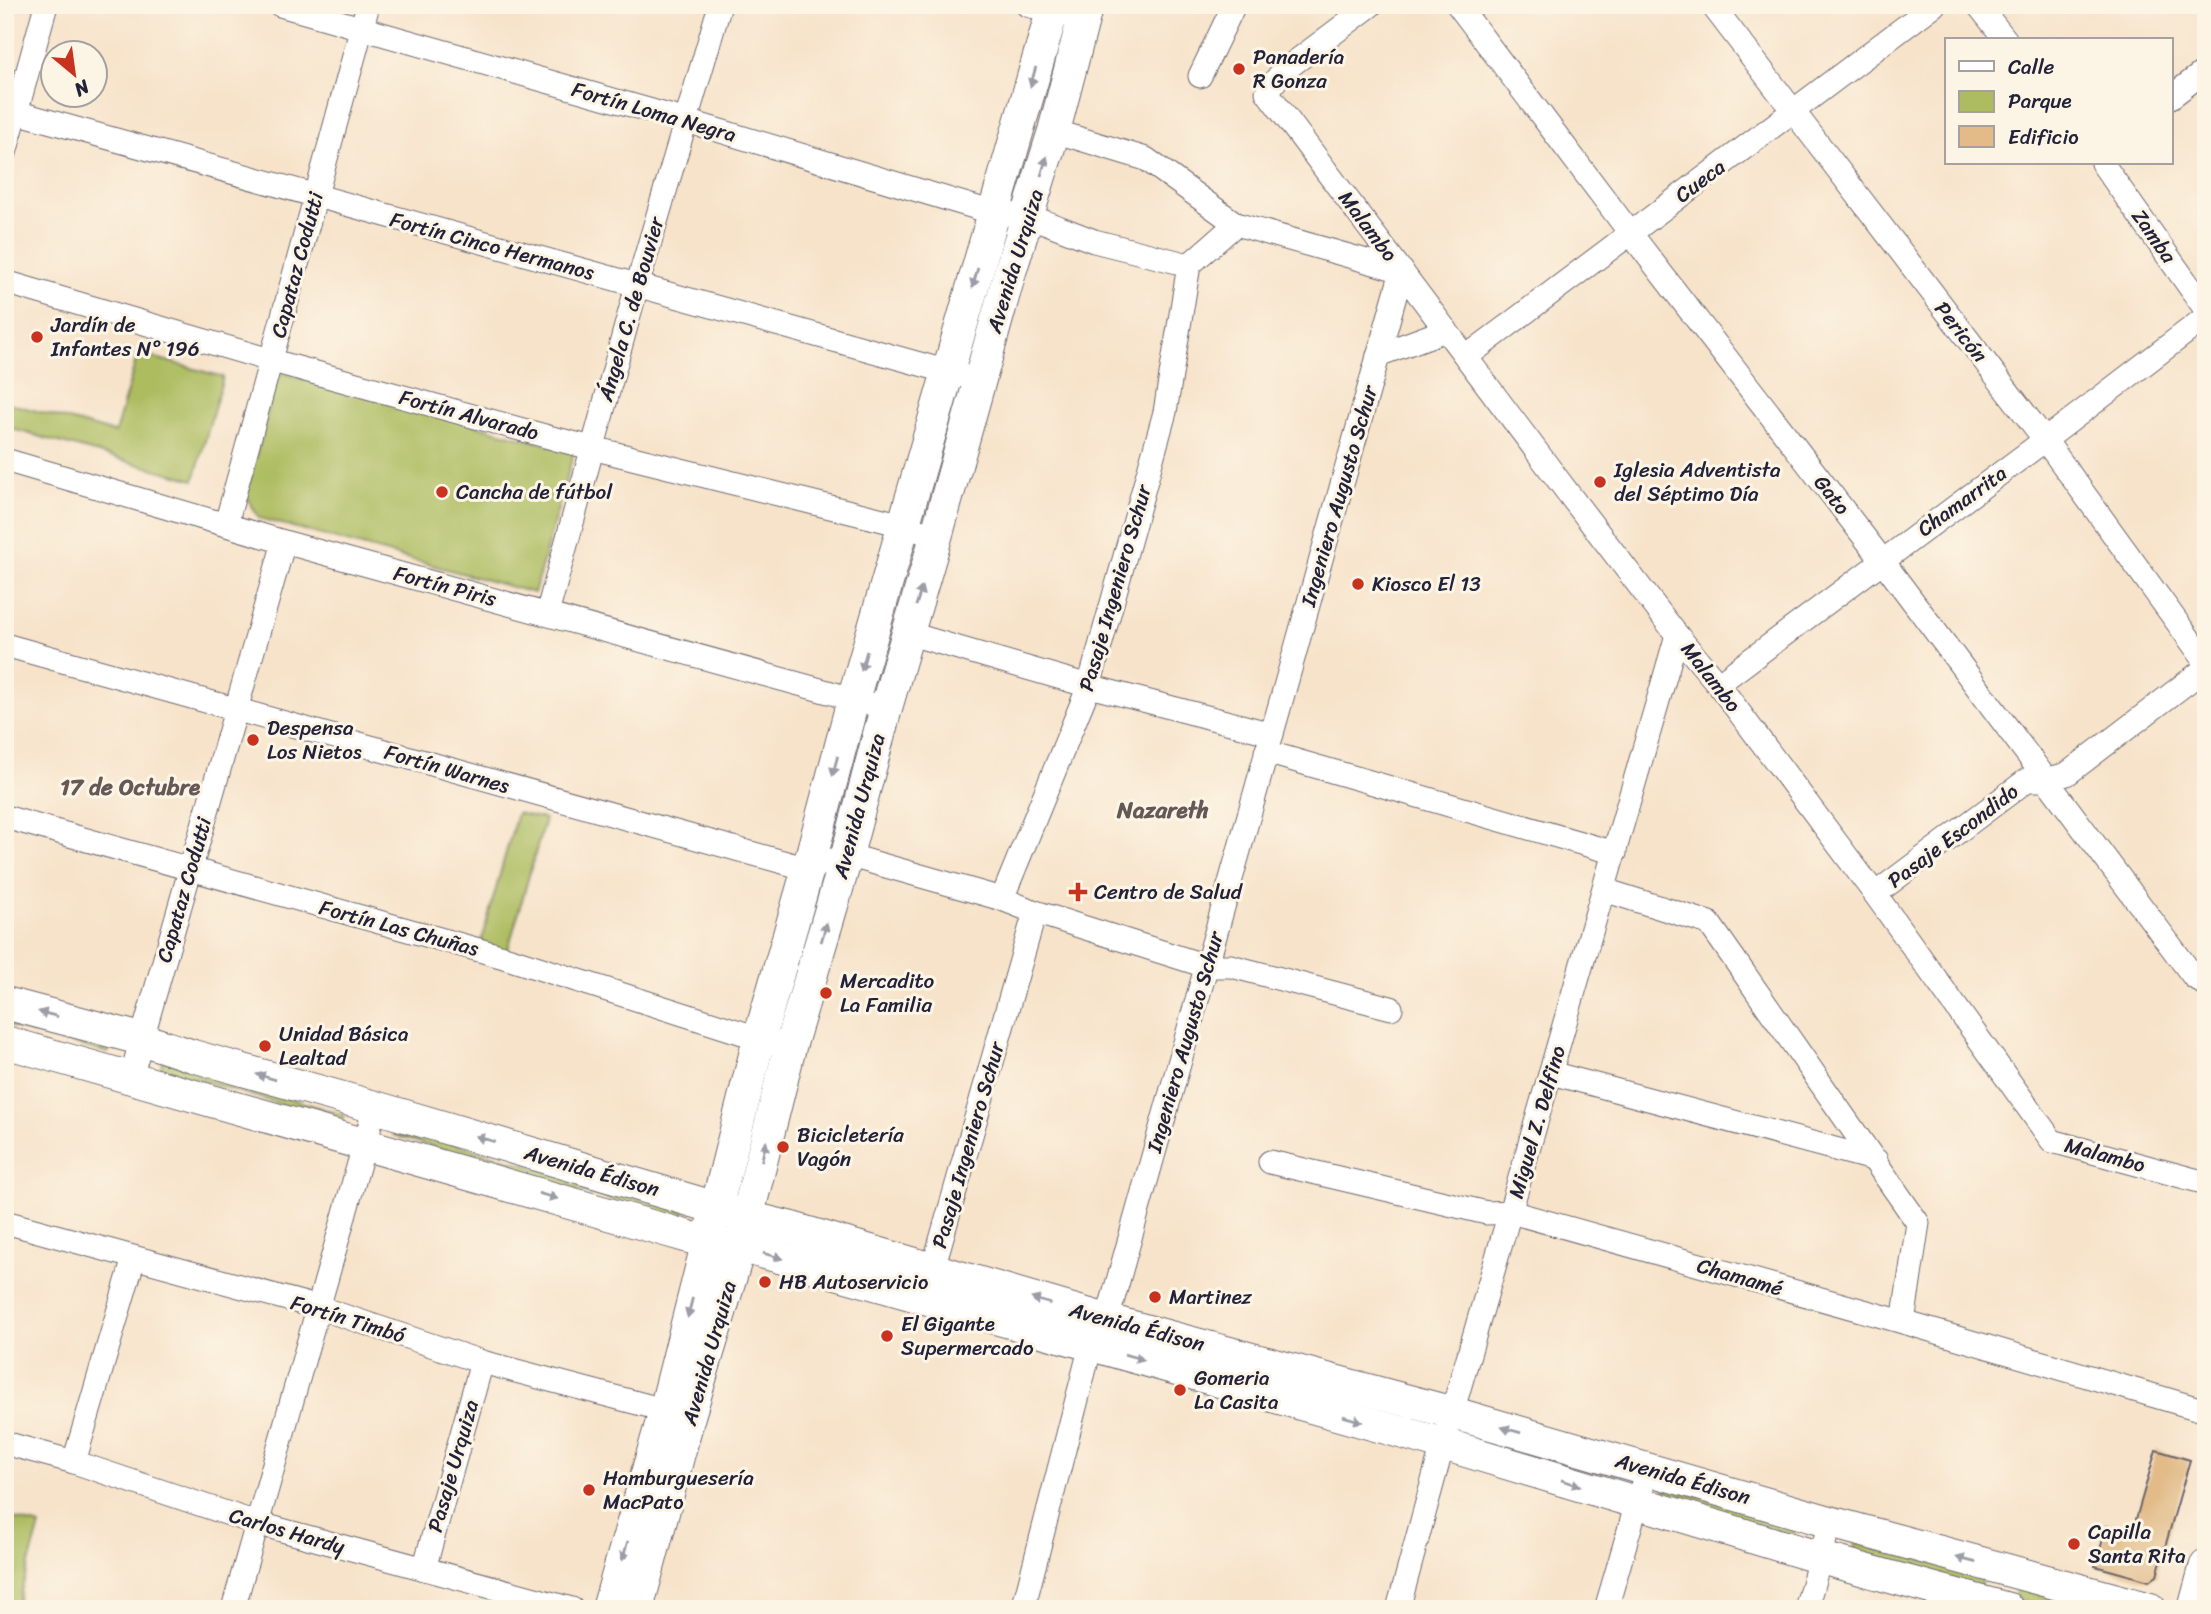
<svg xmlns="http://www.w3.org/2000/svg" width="2211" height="1614" font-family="Sriracha,sans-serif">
<rect width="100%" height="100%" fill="#fcf5e5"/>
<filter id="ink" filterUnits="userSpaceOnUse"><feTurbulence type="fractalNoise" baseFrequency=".0143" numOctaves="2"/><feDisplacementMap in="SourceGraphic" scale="14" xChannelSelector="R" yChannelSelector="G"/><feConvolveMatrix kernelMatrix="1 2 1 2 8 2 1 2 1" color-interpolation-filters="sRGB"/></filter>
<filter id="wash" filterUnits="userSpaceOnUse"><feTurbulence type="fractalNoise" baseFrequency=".00686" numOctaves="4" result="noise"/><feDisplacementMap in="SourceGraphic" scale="28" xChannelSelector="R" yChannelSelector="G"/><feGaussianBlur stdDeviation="1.57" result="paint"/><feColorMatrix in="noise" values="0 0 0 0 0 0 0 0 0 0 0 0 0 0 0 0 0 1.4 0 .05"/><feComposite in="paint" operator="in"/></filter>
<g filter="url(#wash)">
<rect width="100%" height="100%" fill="#f7e3ca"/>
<g fill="#acbc5e" stroke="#676f4c" stroke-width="2">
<polygon points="138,353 223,377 194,480 5,427 5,402 115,433"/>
<polygon points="278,372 574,452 534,593 259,518 246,495"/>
<polygon points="517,813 545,819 507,953 480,946"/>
<polygon points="5,1015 111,1045 108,1053 5,1025"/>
<polygon points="163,1060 344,1115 342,1123 161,1068"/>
<polygon points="395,1126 686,1212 683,1221 393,1135"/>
<polygon points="1666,1486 1796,1523 1793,1536 1663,1499"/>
<polygon points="5,1516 40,1526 16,1609 5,1609"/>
<polygon points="1856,1542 1983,1576 1980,1588 1853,1553"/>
<polygon points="2017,1587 2098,1609 2055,1609 2014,1598"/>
</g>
<g id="blocks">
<polygon fill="#e2bb89" points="2156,1450 2190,1460 2157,1575 2149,1581 2095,1566 2107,1526 2132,1533"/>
</g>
</g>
<g filter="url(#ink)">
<use href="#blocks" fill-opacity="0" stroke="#6d666d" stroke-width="2"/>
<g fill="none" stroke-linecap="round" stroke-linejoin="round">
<g stroke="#6d666d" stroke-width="25">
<g id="street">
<polyline points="280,5 687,121 994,213 1029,216 1094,241 1189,265"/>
<polyline points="1027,5 1066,15"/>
<polyline points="1371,5 1282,72 1267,92 1568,493 1677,635 1718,684 1875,894 2052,1141 2206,1183"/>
<polyline points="1458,5 1631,234 1882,560 2194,977 2206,985"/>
<polyline points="1712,5 2045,440 2206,662"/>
<polyline points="1978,5 2006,40"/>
<polyline points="1200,76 1234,5"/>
<polyline points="2171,97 2206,70"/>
<polyline points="5,109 963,376"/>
<polyline points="1054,131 1146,159 1236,224 1402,271"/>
<polyline points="5,153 46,5"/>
<polyline points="2102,163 2206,310"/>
<polyline points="1189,265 1236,224"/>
<polyline points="5,282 287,365 556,439 903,525 936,537"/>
<polyline points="1378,355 1446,330"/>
<polyline points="1466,357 1934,5"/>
<polyline points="5,460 284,542 886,708"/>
<polyline points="226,524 368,5"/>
<polyline points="547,614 637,286 720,5"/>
<polyline points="907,633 1089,686 1272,734"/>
<path d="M5,645c268,73 535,151 803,224l39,-14 155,44 33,13 171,54h25l160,42"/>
<polyline points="1718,684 2045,440 2206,317"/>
<polyline points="1266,752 1615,853"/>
<polyline points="5,817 504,957 774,1043"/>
<polyline points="1604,890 1709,923 1918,1223 1903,1322"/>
<polyline points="1875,894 2027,780 2045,780 2067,774 2206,668"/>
<polyline points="1002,899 1089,686 1165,412 1189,265"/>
<polyline points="1551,1073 1876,1160"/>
<polyline points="131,1077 284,542"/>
<polyline points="1270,1162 1487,1213 1511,1212 1903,1322 2206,1411"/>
<polyline points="5,1222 320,1308 482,1362 679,1414"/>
<polyline points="929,1282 1035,912"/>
<polyline points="5,1443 74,1462 256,1523 572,1609"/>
<polyline points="74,1462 134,1258"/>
<polyline points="424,1569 482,1362"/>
<polyline points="233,1609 375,1107"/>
<polyline points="1023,1609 1091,1345 1107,1320 1402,271"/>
<polyline points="1398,1609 1443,1444 1677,635"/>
<polyline points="1606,1609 1647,1469"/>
<polyline points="1806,1609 1830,1522"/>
</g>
</g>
<g stroke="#6d666d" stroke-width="34">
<g id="secondary">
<polyline points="5,1003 141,1039 193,1056 375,1107 747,1217 792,1228 1107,1320 1453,1413 1830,1522 2150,1609"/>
<polyline points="5,1042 668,1231 706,1242 740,1246 1443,1444 1821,1558 2008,1609"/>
<polyline points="608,1609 665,1411 759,1039 808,869 853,700 1054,5"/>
<polyline points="637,1609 689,1416 740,1246 790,1047 847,855 886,708 936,537 1010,272 1054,131 1087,5"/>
<polyline points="2194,1609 2206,1565"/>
</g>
</g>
<use href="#street" stroke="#fff" stroke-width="23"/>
<use href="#secondary" stroke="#fff" stroke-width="32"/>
</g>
<defs><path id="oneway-solid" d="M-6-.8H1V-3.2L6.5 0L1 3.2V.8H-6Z" transform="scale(1.75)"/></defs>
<g fill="#9c9ca7">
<use href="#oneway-solid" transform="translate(1033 77) rotate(106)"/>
<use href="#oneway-solid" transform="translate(1044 166) rotate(-73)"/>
<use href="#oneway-solid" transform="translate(975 278) rotate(106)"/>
<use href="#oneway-solid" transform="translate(919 596) rotate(-73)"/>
<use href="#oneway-solid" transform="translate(864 661) rotate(106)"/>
<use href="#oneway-solid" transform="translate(835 766) rotate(105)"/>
<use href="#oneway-solid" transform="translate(824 932) rotate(-74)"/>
<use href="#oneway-solid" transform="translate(48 1014) rotate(-165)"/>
<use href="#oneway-solid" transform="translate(266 1077) rotate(-164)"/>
<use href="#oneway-solid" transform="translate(485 1139) rotate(-164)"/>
<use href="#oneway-solid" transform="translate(764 1151) rotate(-76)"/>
<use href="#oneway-solid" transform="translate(548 1196) rotate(16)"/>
<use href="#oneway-solid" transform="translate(773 1256) rotate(16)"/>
<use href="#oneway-solid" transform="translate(1041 1301) rotate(-164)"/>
<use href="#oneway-solid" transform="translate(690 1308) rotate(104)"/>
<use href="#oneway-solid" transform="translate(1134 1357) rotate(16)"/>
<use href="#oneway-solid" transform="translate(1353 1419) rotate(16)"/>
<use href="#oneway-solid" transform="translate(1511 1430) rotate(-164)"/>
<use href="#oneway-solid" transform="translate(1571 1483) rotate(17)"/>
<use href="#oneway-solid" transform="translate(625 1551) rotate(106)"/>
<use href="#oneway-solid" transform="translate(1966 1560) rotate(-165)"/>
</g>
</g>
<g fill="#c8321e" stroke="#fcf5e5" stroke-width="2.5">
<circle cx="1239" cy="69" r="7"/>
<circle cx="37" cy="337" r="7"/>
<circle cx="1600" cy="482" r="7"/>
<circle cx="442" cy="492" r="7"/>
<circle cx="1358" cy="584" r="7"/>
<circle cx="253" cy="740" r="7"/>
<path d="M1074.5 881.5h7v7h7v7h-7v7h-7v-7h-7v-7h7z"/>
<circle cx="826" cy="993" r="7"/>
<circle cx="265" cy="1046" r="7"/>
<circle cx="783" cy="1147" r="7"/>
<circle cx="765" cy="1282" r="7"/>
<circle cx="1155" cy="1297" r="7"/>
<circle cx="887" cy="1336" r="7"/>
<circle cx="1180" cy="1390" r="7"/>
<circle cx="589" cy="1490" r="7"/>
<circle cx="2074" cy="1544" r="7"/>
</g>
<g text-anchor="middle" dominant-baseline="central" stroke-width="6" stroke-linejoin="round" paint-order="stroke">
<g font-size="21" fill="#22223b" stroke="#fcf5e5" text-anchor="start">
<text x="1253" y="57">Panadería<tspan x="1253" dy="24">R Gonza</tspan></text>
<text x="51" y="325">Jardín de<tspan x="51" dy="24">Infantes N° 196</tspan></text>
<text x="1614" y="470">Iglesia Adventista<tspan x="1614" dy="24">del Séptimo Día</tspan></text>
<text x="456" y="492">Cancha de fútbol</text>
<text x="1372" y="584">Kiosco El 13</text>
<text x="267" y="728">Despensa<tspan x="267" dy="24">Los Nietos</tspan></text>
<text x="1094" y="892">Centro de Salud</text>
<text x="840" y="981">Mercadito<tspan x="840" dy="24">La Familia</tspan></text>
<text x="279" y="1034">Unidad Básica<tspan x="279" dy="24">Lealtad</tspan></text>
<text x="797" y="1135">Bicicletería<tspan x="797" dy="24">Vagón</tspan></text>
<text x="779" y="1282">HB Autoservicio</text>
<text x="1169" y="1297">Martinez</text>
<text x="901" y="1324">El Gigante<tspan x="901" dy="24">Supermercado</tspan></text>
<text x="1194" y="1378">Gomeria<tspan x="1194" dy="24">La Casita</tspan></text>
<text x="603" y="1478">Hamburguesería<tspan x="603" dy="24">MacPato</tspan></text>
<text x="2088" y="1532">Capilla<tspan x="2088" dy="24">Santa Rita</tspan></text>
</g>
<g font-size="21" fill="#22223b" stroke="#fcf5e5">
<text transform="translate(654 112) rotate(16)">Fortín Loma Negra</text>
<text transform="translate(1700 181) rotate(-37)">Cueca</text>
<text transform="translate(1368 226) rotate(53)">Malambo</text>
<text transform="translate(2154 236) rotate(55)">Zamba</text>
<text transform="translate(492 246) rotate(15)">Fortín Cinco Hermanos</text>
<text transform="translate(1015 261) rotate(-73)">Avenida Urquiza</text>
<text transform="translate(297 265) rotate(-75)">Capataz Codutti</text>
<text transform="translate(631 309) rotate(-74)">Ángela C. de Bouvier</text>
<text transform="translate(1961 332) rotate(52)">Pericón</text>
<text transform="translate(469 415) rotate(15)">Fortín Alvarado</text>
<text transform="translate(1832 495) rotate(52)">Gato</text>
<text transform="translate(1339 496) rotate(-74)">Ingeniero Augusto Schur</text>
<text transform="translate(1962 501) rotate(-36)">Chamarrita</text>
<text transform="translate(445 586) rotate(15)">Fortín Piris</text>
<text transform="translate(1115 588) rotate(-74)">Pasaje Ingeniero Schur</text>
<text transform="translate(1711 677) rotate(52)">Malambo</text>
<text transform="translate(447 769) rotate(16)">Fortín Warnes</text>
<text transform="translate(859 806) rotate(-75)">Avenida Urquiza</text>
<text transform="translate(1953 836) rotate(-37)">Pasaje Escondido</text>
<text transform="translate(184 890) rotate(-74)">Capataz Codutti</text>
<text transform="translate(399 928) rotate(15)">Fortín Las Chuñas</text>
<text transform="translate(1185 1042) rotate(-74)">Ingeniero Augusto Schur</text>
<text transform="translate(1537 1122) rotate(-74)">Miguel Z. Delfino</text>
<text transform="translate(968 1145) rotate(-74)">Pasaje Ingeniero Schur</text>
<text transform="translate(2105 1155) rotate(15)">Malambo</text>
<text transform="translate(592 1171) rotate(16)">Avenida Édison</text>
<text transform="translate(1740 1277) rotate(16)">Chamamé</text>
<text transform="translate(348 1319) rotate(17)">Fortín Timbó</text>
<text transform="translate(1137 1327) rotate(15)">Avenida Édison</text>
<text transform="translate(709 1353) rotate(-74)">Avenida Urquiza</text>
<text transform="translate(453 1466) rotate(-74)">Pasaje Urquiza</text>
<text transform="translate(1683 1479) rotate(16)">Avenida Édison</text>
<text transform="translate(287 1531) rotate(16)">Carlos Hardy</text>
</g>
<g font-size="23" font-weight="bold" fill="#655856" stroke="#fcf5e5">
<text x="130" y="787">17 de Octubre</text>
<text x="1163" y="810">Nazareth</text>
</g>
</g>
<rect width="2211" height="1614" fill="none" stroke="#fcf5e5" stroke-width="28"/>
<rect x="1945" y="38" width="228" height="126" fill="#fcf5e5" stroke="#a5a1a1" stroke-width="2"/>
<rect x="1959" y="61" width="35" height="10" fill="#ffffff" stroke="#a5a1a1" stroke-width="2"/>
<text x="2008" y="74" font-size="21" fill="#22223b">Calle</text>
<rect x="1959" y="91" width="35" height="21" fill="#acbc5e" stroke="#a5a1a1" stroke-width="2"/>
<text x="2008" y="108" font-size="21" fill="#22223b">Parque</text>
<rect x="1959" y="126" width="35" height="21" fill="#e2bb89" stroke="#a5a1a1" stroke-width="2"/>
<text x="2008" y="144" font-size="21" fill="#22223b">Edificio</text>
<g transform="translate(74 74) rotate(151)"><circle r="33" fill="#fcf5e5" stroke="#a5a1a1" stroke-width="2"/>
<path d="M0-5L12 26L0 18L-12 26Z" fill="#c8321e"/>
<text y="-10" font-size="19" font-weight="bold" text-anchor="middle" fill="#22223b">N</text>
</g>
</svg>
